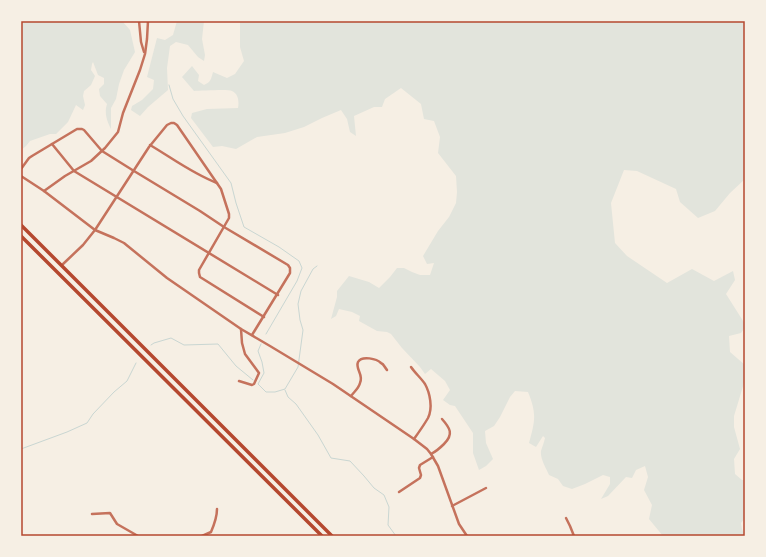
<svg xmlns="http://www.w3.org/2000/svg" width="766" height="557" font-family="'DM Sans',sans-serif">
<rect width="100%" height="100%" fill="#f6efe4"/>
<g fill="#e2e4dc">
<path d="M21,21h101l8,9 5,22 -11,18 -5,14 -3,15 -5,9v21c-4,-8 -7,-16 -4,-25l-7,-8 -1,-7 5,-5v-6l-6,-3 -5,-13 -1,2 -1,6 4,6 -4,9 -7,6 -1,5 2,9 -2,5 -7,-5 -8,17 -12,12h-6l-20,7 -4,5 -5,4z"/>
<polygon points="177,21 204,21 202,39 205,55 204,61 198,57 188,45 176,42 170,46 167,68 168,90 148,107 140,116 131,110 132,106 142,100 153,89 154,80 147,77 157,38 165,40 173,35"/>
<path d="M240,21h505v158l-15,14 -15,18 -17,7 -18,-16 -4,-13 -39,-18 -13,-1 -13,33 4,40 12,13 40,27 25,-14 22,12 19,-10 2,9 -9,14 19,30v3l-4,6 -12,3 1,16 15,13v11l-1,7 -10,33v11l6,22 -6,10 1,15 7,6h3v38l-4,5 1,6 3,7h-82l-14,-17 3,-14 -8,-15 4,-13 -3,-11 -9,4 -4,8 -6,-1 -18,19 -7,3 9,-15v-7l-7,-2 -18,9 -13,5 -9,-3 -5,-7 -9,-4c-3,-7 -9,-16 -8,-24 1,-4 3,-8 4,-13l-2,-2 -7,11 -7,-4c6,-22 8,-29 -1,-51l-13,-1 -5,6 -10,20 -6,9 -9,5 1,12 7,16 -7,7 -7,4 -6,-17v-20l-18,-27 -5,-1 -7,-5 7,-10 -5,-9 -14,-12 -6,5 -5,-7 -18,-19 -11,-14 -4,-2 -10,-1 -18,-10 1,-5 -8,-4 -13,-3 -3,7 -5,3 6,-22v-6l12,-15 20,6 10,6 11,-11 7,-9h7l8,4 8,3h10l4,-12 -7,1 -4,-8 15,-25 11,-14 7,-14 1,-11 -1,-16 -18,-23 2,-16 -6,-16 -10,-2 -3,-15 -20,-16 -16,11 -3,8h-8l-20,9 2,20 -6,-4 -3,-13 -6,-9 -19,8 -18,9 -19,6 -28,4 -21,12 -14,-3 -9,1 -22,-29 1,-5 15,-4 31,-1c1,-5 1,-14 -6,-17 -4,-2 -31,0 -38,0l-12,-14 10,-11 7,9 -1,6 6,4c7,-3 7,-6 9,-13l14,6 8,-4 9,-13 -4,-14z"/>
</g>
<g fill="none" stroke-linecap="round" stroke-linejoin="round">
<g stroke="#c9d6d2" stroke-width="1">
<polyline points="169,85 173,99 183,116 231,183 236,203 244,227 279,247 299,261 302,268 297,281 266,334"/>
<polyline points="261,344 258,351 262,362 264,373 258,384 266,392 275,392 285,389 298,367 303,330 300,320 298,304 301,291 313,269 317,266"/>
<polyline points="151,345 154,343 171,338 184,345 218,344 236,366 253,380"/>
<polyline points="285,390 288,397 296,404 318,435 331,458 350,461 364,476 374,488 384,495 389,507 388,525 396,536"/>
<polyline points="21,449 67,432 87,423 93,414 114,392 127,381 136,363"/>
</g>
<g stroke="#c5725c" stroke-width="2.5">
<polyline points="139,21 141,42 144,52"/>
<polyline points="52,144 74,171 278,295"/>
<path d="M150,145c22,13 43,29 67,38"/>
<polyline points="21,169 29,158 32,156 77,129 82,129 84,130 102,151 134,171 200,211 224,227 288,265 290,268 290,273 252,335"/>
<polyline points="21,176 44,191 95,230 114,238 124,243 167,278 241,329 270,346 333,384 414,439 427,449 431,454 438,466 459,524 467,536"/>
<polyline points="44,191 65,176 91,161 105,148 118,132 123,113 140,70 145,54 147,39 148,21"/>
<polyline points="62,265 83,245 95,230 149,147 167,125 171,123 174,123 177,125 221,189 229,214 229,218 199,270 199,273 200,277 264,317"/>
<path d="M411,367c4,6 10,11 14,17 5,9 8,24 3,34 -4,7 -9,14 -14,21"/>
<polyline points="239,381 252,385 254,384 259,373 245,354 242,343 241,329"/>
<path d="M351,396c3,-4 8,-8 9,-13 4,-8 -5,-14 -2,-21 4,-7 19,-3 23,1 3,1 4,5 6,7"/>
<path d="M431,454c6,-3 9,-6 13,-10 10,-10 6,-16 -2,-25"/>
<polyline points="399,492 420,478 421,475 419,468 420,465 433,457"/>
<polyline points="452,506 486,488"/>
<polyline points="92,514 110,513 117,524 138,536"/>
<polyline points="566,518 570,526 574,536"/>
<path d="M202,536l9,-4c3,-7 6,-15 6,-23"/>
</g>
<g stroke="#b5482f" stroke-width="3.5">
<polyline points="21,225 332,536"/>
<polyline points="21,236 322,536"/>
</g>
</g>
<rect width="766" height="557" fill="none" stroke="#f6efe4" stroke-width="44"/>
<rect x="22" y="22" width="722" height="513" fill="none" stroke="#b5482f" stroke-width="1.5"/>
</svg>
